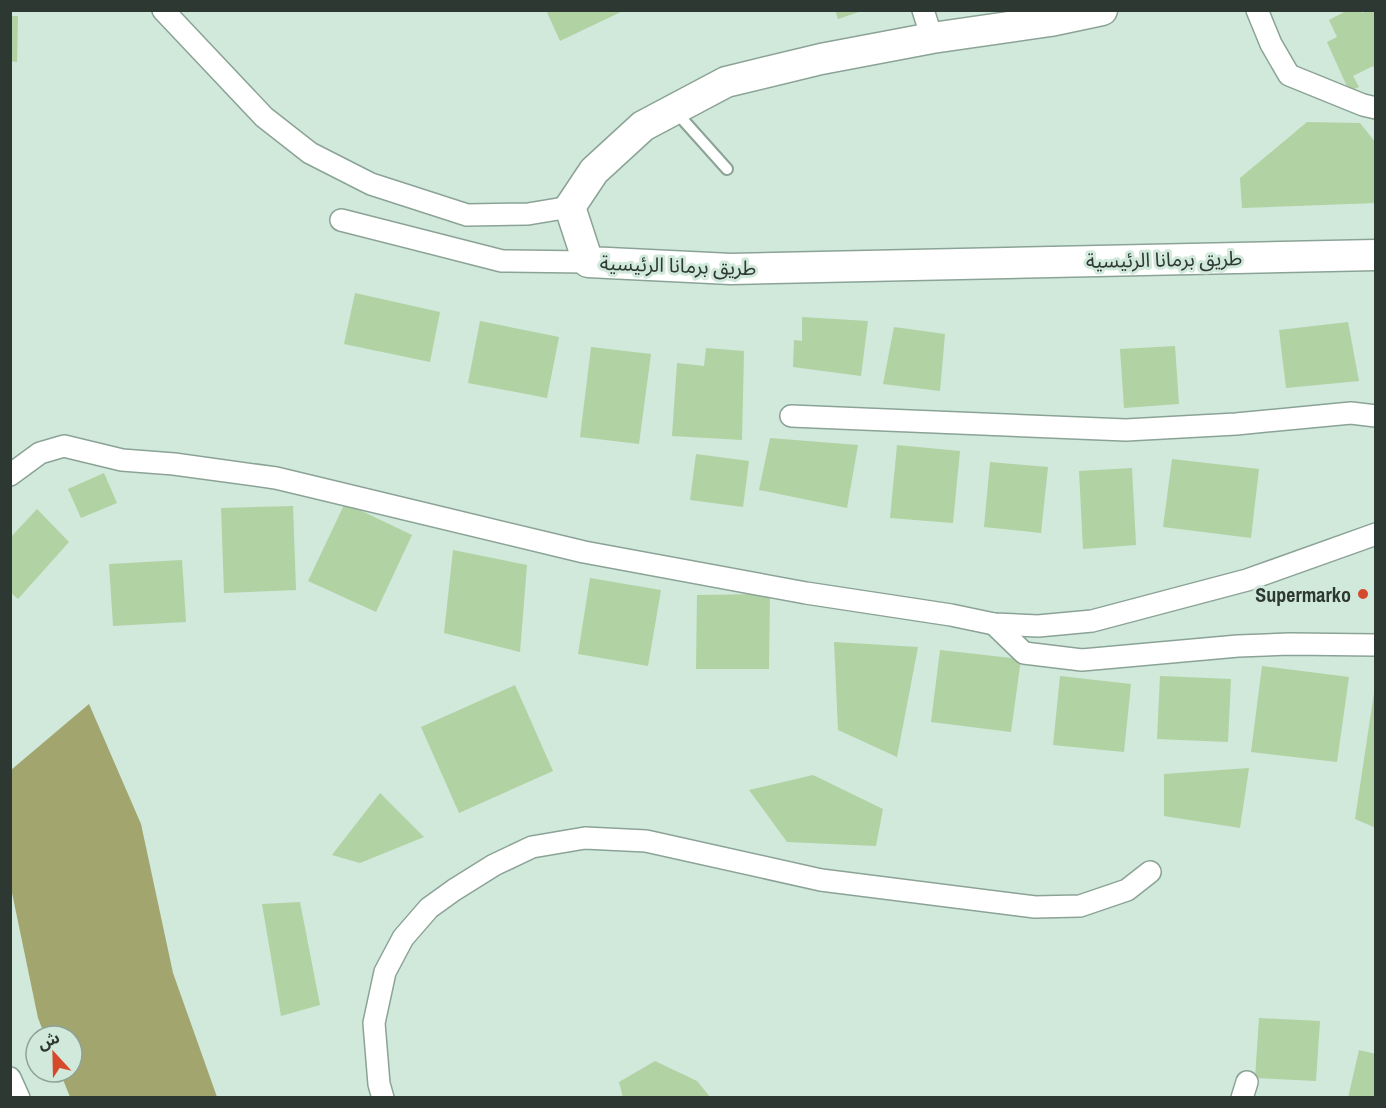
<svg xmlns="http://www.w3.org/2000/svg" width="1386" height="1108" font-family="'Archivo Narrow','Noto Sans Arabic',sans-serif">
<rect width="100%" height="100%" fill="#d0e9db"/>
<polygon fill="#a2a56e" points="89,704 141,824 173,973 217,1097 70,1097 60,1072 72,1072 72,1036 45,1036 38,1018 11,888 11,770"/>
<g fill="#b1d2a3">
<polygon points="546,10 625,10 560,41"/>
<polygon points="835,10 862,10 862,11 838,19"/>
<polygon points="1348,10 1361,10 1362,13 1368,10 1376,10 1376,72 1373,66 1353,76 1359,87 1349,91 1327,42 1337,37 1329,20"/>
<polygon points="10,16 18,16 17,62 10,61"/>
<polygon points="1307,122 1360,123 1376,143 1376,203 1242,208 1240,178"/>
<polygon points="355,293 440,312 430,362 344,344"/>
<polygon points="802,317 868,321 861,376 793,367 794,340 802,341"/>
<polygon points="480,321 559,337 547,398 468,383"/>
<polygon points="1348,322 1359,381 1286,388 1279,330"/>
<polygon points="894,327 945,334 940,391 883,384"/>
<polygon points="1175,346 1179,404 1124,408 1120,349"/>
<polygon points="591,347 651,354 639,444 580,437"/>
<polygon points="706,348 744,351 742,440 672,436 677,363 704,366"/>
<polygon points="770,438 858,445 847,508 759,490"/>
<polygon points="897,445 960,451 953,523 890,518"/>
<polygon points="696,454 749,461 743,507 690,500"/>
<polygon points="1172,459 1259,469 1251,538 1163,527"/>
<polygon points="990,462 1048,467 1041,533 984,527"/>
<polygon points="1132,468 1136,545 1083,549 1079,471"/>
<polygon points="104,473 117,503 81,518 68,489"/>
<polygon points="345,503 412,535 376,612 308,581"/>
<polygon points="293,506 296,590 224,593 221,508"/>
<polygon points="37,509 69,542 18,599 10,592 10,538"/>
<polygon points="453,550 527,565 520,652 444,633"/>
<polygon points="182,560 186,622 113,626 109,564"/>
<polygon points="590,578 661,590 648,666 578,654"/>
<polygon points="770,594 769,669 696,669 697,595"/>
<polygon points="834,642 918,647 897,757 838,730"/>
<polygon points="940,650 1021,659 1011,732 931,722"/>
<polygon points="1262,666 1349,677 1337,762 1251,752"/>
<polygon points="1060,676 1131,684 1124,752 1053,745"/>
<polygon points="1160,676 1231,679 1228,742 1157,739"/>
<polygon points="515,685 553,771 459,813 421,727"/>
<polygon points="1374,693 1376,693 1376,828 1355,819"/>
<polygon points="1249,768 1240,828 1164,816 1164,774"/>
<polygon points="813,775 883,809 876,846 787,842 749,790"/>
<polygon points="380,793 424,837 360,863 332,855"/>
<polygon points="300,902 320,1005 281,1016 262,904"/>
<polygon points="1259,1018 1320,1021 1316,1081 1255,1078"/>
<polygon points="1359,1050 1376,1054 1376,1098 1348,1098"/>
<polygon points="655,1061 697,1081 711,1098 623,1098 619,1082"/>
</g>
<g fill="none" stroke-linecap="round" stroke-linejoin="round">
<g stroke="#8ba396" stroke-width="14">
<polyline id="lane" points="676,112 727,169"/>
</g>
<g stroke="#8ba396" stroke-width="24">
<g id="street">
<polyline points="163,10 264,117 310,153 371,184 467,215 528,214 570,207"/>
<polyline points="923,10 932,38"/>
<polyline points="1257,10 1271,44 1289,75 1363,105 1376,108"/>
<polyline points="341,220 502,261 588,262"/>
<polyline points="791,416 1126,430 1236,424 1351,413 1376,416"/>
<polyline points="10,475 40,453 64,446 122,460 174,464 276,478 584,552 806,593 951,615 994,624 1038,626 1092,621 1247,580 1376,534"/>
<polyline points="994,624 1024,653 1082,660 1238,646 1289,644 1376,645"/>
<polyline points="10,1078 19,1098"/>
<polyline points="383,1098 379,1084 374,1023 385,972 403,938 429,908 454,890 494,865 532,847 585,838 646,841 821,880 1035,907 1080,906 1127,890 1150,872"/>
<polyline points="1242,1098 1247,1082"/>
</g>
</g>
<g stroke="#8ba396" stroke-width="33">
<polyline id="secondary" points="1102,10 1050,21 932,38 821,59 726,82 643,126 594,171 570,207 588,262 731,269 1376,255"/>
</g>
<use href="#lane" stroke="#fff" stroke-width="10"/>
<use href="#street" stroke="#fff" stroke-width="21"/>
<use href="#secondary" stroke="#fff" stroke-width="30"/>
</g>
<circle fill="#d54a2a" stroke="#d0e9db" stroke-width="2" cx="1363" cy="594" r="6"/>
<g text-anchor="middle" dominant-baseline="central" stroke-width="6" stroke-linejoin="round" paint-order="stroke">
<g font-size="20" fill="#2e3833" stroke="#d0e9db">
<text transform="translate(1164 259) rotate(-1)">طريق برمانا الرئيسية</text>
<text transform="translate(678 265) rotate(2)">طريق برمانا الرئيسية</text>
</g>
<g font-size="20" font-weight="bold" fill="#2e3833" stroke="#d0e9db" text-anchor="end">
<text x="1351" y="594">Supermarko</text>
</g>
</g>
<rect width="1386" height="1108" fill="none" stroke="#2e3833" stroke-width="24"/>
<g transform="translate(54 1054) rotate(338)"><circle r="28" fill="#d0e9db" stroke="#8fa298" stroke-width="1.5"/>
<path d="M0-4.5L10 22L0 15L-10 22Z" fill="#d54a2a"/>
<text y="-9" font-size="16" font-weight="bold" text-anchor="middle" fill="#2e3833">ش</text>
</g>
</svg>
